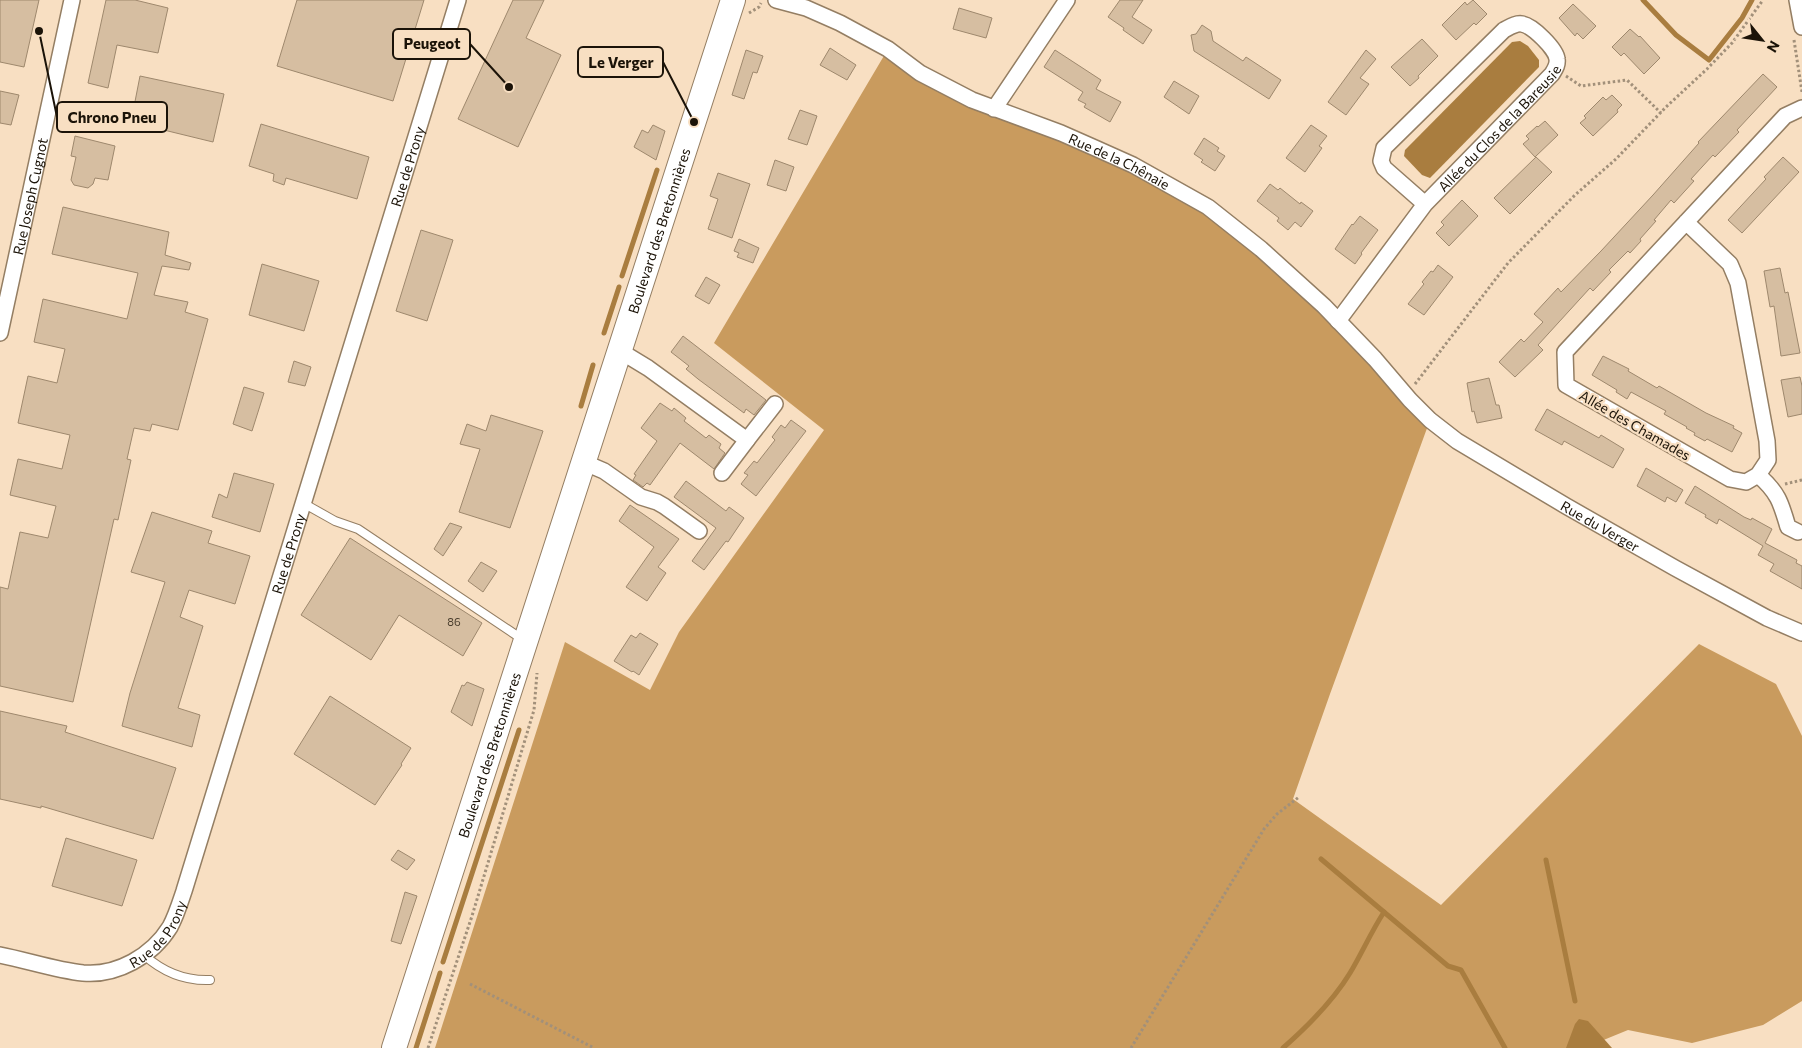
<svg xmlns="http://www.w3.org/2000/svg" width="1802" height="1048" font-family="Commissioner,sans-serif">
<rect width="100%" height="100%" fill="#f8dfc2"/>
<polygon fill="#c99b5e" points="888,49 920,73 1133,165 1261,249 1430,420 1330,694 1293,799 1441,905 1699,644 1776,684 1802,736 1802,1001 1763,1025 1692,1043 1628,1030 1584,1048 435,1048 565,642 650,690 679,632 824,430 714,343"/>
<g fill="#a97d3f">
<polygon points="1520,41 1528,46 1539,60 1539,67 1430,178 1422,175 1404,156 1405,150 1512,42"/>
<polygon points="1579,1019 1588,1021 1612,1048 1566,1048 1575,1024"/>
</g>
<g fill="none" stroke-linecap="round" stroke-linejoin="round">
<g stroke="#a97d3f" stroke-width="5">
<polyline points="1643,0 1676,35 1709,60 1742,18 1752,0"/>
<polyline points="622,276 657,170"/>
<polyline points="604,333 619,287"/>
<polyline points="581,406 593,365"/>
<polyline points="1321,859 1448,966 1461,970 1505,1048"/>
<polyline points="1546,860 1575,1001"/>
<polyline points="443,962 519,730"/>
<polyline points="416,1048 440,973"/>
<path d="M1283,1048c25,-22 50,-47 67,-75 12,-20 21,-41 34,-61"/>
</g>
</g>
<g fill="#d6bea1" stroke="#9e886d">
<polygon points="0,0 39,0 24,67 0,62"/>
<polygon points="106,0 135,0 168,8 158,53 117,45 108,88 88,83"/>
<polygon points="297,0 424,0 393,101 277,66"/>
<polygon points="513,0 544,0 526,38 561,55 518,147 458,119"/>
<polygon points="1120,0 1143,0 1132,17 1152,30 1143,44 1123,30 1124,28 1108,17"/>
<polygon points="1473,0 1487,14 1476,25 1474,23 1456,40 1442,25 1465,2 1467,5"/>
<polygon points="1573,4 1596,26 1583,39 1577,33 1575,36 1559,18"/>
<polygon points="959,8 992,18 986,38 953,29"/>
<polygon points="1202,25 1211,31 1213,41 1243,61 1246,57 1281,80 1269,99 1194,51 1191,35 1196,34"/>
<polygon points="1630,29 1639,37 1640,36 1660,58 1644,74 1624,53 1621,56 1612,47"/>
<polygon points="1422,39 1438,56 1418,76 1419,78 1410,86 1391,67"/>
<polygon points="830,48 856,65 847,80 820,65"/>
<polygon points="746,50 763,56 757,73 753,72 744,99 732,95"/>
<polygon points="1055,50 1101,80 1096,89 1121,102 1110,122 1084,107 1086,104 1078,100 1083,92 1044,67"/>
<polygon points="1366,50 1376,59 1360,78 1369,84 1346,115 1328,102"/>
<polygon points="1763,74 1777,87 1737,130 1739,132 1715,157 1713,155 1691,179 1694,181 1674,203 1671,200 1654,220 1656,221 1640,239 1641,241 1630,253 1628,251 1609,270 1611,272 1593,291 1590,288 1538,345 1543,350 1515,377 1499,362 1521,339 1524,342 1543,322 1534,314 1558,288 1561,292 1601,251 1653,195 1699,143 1698,142"/>
<polygon points="140,76 224,94 213,142 131,122"/>
<polygon points="1174,81 1199,96 1189,114 1164,97"/>
<polygon points="0,91 19,95 11,125 0,123"/>
<polygon points="1612,95 1622,105 1617,110 1618,112 1593,136 1580,123 1586,118 1584,116 1603,97 1606,100"/>
<polygon points="800,110 817,116 807,145 788,139"/>
<polygon points="1545,121 1558,135 1535,157 1523,144 1529,139 1526,136 1537,126 1538,127"/>
<polygon points="261,124 369,157 357,199 286,178 284,185 273,181 274,174 249,166"/>
<polygon points="653,125 665,131 656,160 634,147 642,130 648,133"/>
<polygon points="1311,125 1327,136 1319,146 1322,148 1305,172 1286,158"/>
<polygon points="75,136 115,146 108,180 95,178 93,184 88,188 74,185 71,180 76,157 71,156"/>
<polygon points="1204,138 1219,148 1217,151 1225,156 1215,171 1201,162 1203,160 1194,154"/>
<polygon points="1536,157 1552,172 1510,214 1494,198"/>
<polygon points="1783,157 1799,172 1742,233 1728,220 1766,179 1764,177"/>
<polygon points="775,160 794,167 786,191 767,185"/>
<polygon points="718,173 750,184 732,238 708,229 718,199 710,196"/>
<polygon points="1270,184 1278,190 1280,188 1300,204 1301,202 1313,211 1301,227 1295,222 1288,230 1277,221 1279,218 1257,201"/>
<polygon points="1462,200 1478,216 1449,246 1436,233 1444,225 1441,222"/>
<polygon points="63,207 169,232 165,255 191,263 189,270 162,266 154,295 188,302 185,312 208,319 178,430 152,424 150,431 134,428 127,459 131,460 118,520 114,519 73,702 0,686 0,587 8,589 20,532 48,538 56,506 10,495 18,459 62,469 70,435 18,423 28,376 57,383 65,349 34,342 43,299 127,319 138,273 52,254"/>
<polygon points="1360,216 1378,230 1361,253 1362,254 1355,264 1335,249 1352,224 1353,225"/>
<polygon points="421,230 453,240 427,321 396,311"/>
<polygon points="739,239 759,248 753,263 737,257 739,253 734,251"/>
<polygon points="262,264 319,281 304,331 249,315"/>
<polygon points="1438,265 1453,277 1424,315 1408,304 1424,284 1422,282 1431,271 1433,272"/>
<polygon points="1780,268 1785,293 1788,292 1800,353 1781,356 1774,306 1770,307 1764,271"/>
<polygon points="706,277 720,285 709,304 695,296"/>
<polygon points="683,336 766,400 754,415 746,409 744,413 698,379 686,369 689,366 671,352"/>
<polygon points="1603,356 1629,369 1628,371 1657,388 1659,386 1706,413 1734,426 1733,428 1742,433 1732,452 1707,439 1705,441 1694,435 1695,433 1686,428 1687,427 1664,414 1666,411 1631,392 1627,399 1616,392 1617,390 1592,375"/>
<polygon points="294,361 311,367 305,386 288,382"/>
<polygon points="1800,377 1802,386 1802,414 1788,417 1781,380"/>
<polygon points="1489,378 1496,405 1499,405 1502,418 1477,423 1474,411 1472,412 1467,383"/>
<polygon points="244,387 264,393 252,431 233,424"/>
<polygon points="660,403 672,411 674,408 686,418 684,421 706,438 709,435 721,444 719,448 725,453 714,469 680,443 650,485 647,483 643,487 633,480 636,475 634,474 657,441 641,428"/>
<polygon points="1547,409 1599,438 1601,435 1624,449 1613,468 1564,441 1562,445 1535,430"/>
<polygon points="491,415 543,431 510,528 459,512 480,449 460,444 467,424 486,431"/>
<polygon points="791,420 806,431 756,496 741,484 748,475 744,473 754,461 757,463 775,440 772,437 781,425 785,428"/>
<polygon points="1646,468 1683,490 1676,502 1667,497 1665,502 1637,486"/>
<polygon points="234,473 274,484 260,532 212,517 219,494 227,498"/>
<polygon points="686,481 726,511 729,507 744,518 728,542 726,541 704,570 692,561 716,528 674,497"/>
<polygon points="1695,486 1744,517 1751,520 1752,518 1772,529 1765,543 1797,560 1796,563 1802,566 1802,589 1770,571 1774,564 1758,555 1763,546 1719,519 1717,524 1705,517 1706,515 1685,503"/>
<polygon points="630,505 679,539 658,567 666,573 647,601 626,587 654,547 619,521"/>
<polygon points="152,512 212,531 208,543 250,556 235,604 189,590 180,617 203,626 178,708 200,715 192,747 122,726 130,693 165,582 131,572"/>
<polygon points="450,523 462,527 443,556 434,549"/>
<polygon points="350,538 482,623 463,656 399,615 371,660 301,615"/>
<polygon points="481,562 497,571 483,592 468,581"/>
<polygon points="640,633 658,644 639,675 633,671 632,672 614,661 631,635 636,638"/>
<polygon points="467,682 484,689 472,726 451,712 462,685 464,686"/>
<polygon points="330,696 411,748 401,764 402,765 375,805 294,754"/>
<polygon points="0,711 67,726 65,732 176,768 153,839 41,806 41,808 0,799"/>
<polygon points="66,838 137,860 122,906 52,886"/>
<polygon points="398,850 415,860 407,870 391,860"/>
<polygon points="405,892 417,896 401,944 391,941"/>
</g>
<g fill="none" stroke-linecap="round" stroke-linejoin="round">
<g stroke="#947e63" stroke-width="10">
<g id="service">
<polyline points="303,503 335,521 358,529 522,639"/>
<path d="M144,955c19,17 41,26 66,25"/>
</g>
</g>
<g stroke="#947e63" stroke-width="18">
<g id="minor">
<path id="s1" d="M776,0l30,8 34,15 48,26 32,24 52,27 89,33 34,15 38,17 75,42 53,42 63,57 51,53 35,41 20,20 27,21 109,65 109,62 92,50 35,15"/>
<polyline points="1797,0 1802,27"/>
<polyline points="994,109 1067,0"/>
<polyline points="1686,222 1730,264 1738,283 1767,441 1768,460 1758,475 1746,482 1730,479 1566,385 1565,352 1785,116 1802,108"/>
<path id="s2" d="M1338,321l87,-117 127,-130c3,-5 6,-9 5,-15 -1,-10 -24,-33 -35,-35 -6,-1 -12,3 -18,6l-120,118 -3,13 3,7 41,36"/>
<path id="s3" d="M0,333l72,-333"/>
<polyline points="620,351 648,368 747,440 775,404"/>
<polyline points="583,462 604,471 641,497 657,502 664,506 699,531"/>
<polyline points="722,473 747,440"/>
<path d="M1758,475c20,17 23,28 30,52l10,5"/>
<path id="s4" d="M0,955c26,5 56,15 83,18 34,3 69,-17 87,-46 6,-11 10,-24 14,-36l274,-891"/>
</g>
</g>
<g stroke="#947e63" stroke-width="26">
<g id="primary">
<path id="s5" d="M394,1048l339,-1048"/>
</g>
</g>
<g stroke="#a2907a" stroke-width="3" stroke-dasharray="2.5 2.5" stroke-linecap="butt">
<polyline points="749,13 759,7 761,3"/>
<polyline points="1794,40 1802,92"/>
<polyline points="1566,76 1581,86 1627,80 1661,113"/>
<polyline points="1415,384 1508,263 1575,195 1616,159 1666,107 1707,69 1732,43 1763,0"/>
<polyline points="1785,484 1802,480"/>
<polyline points="470,984 594,1048"/>
<polyline points="428,1048 472,916 534,710 537,673"/>
<polyline points="1131,1048 1264,829 1277,814 1299,797"/>
</g>
<use href="#service" stroke="#fff" stroke-width="8"/>
<use href="#minor" stroke="#fff" stroke-width="15"/>
<use href="#primary" stroke="#fff" stroke-width="24"/>
</g>
<g text-anchor="middle" dominant-baseline="central" stroke-width="4.5" stroke-linejoin="round" paint-order="stroke">
<g font-size="11" fill="#4a3e2e">
<text x="454" y="621">86</text>
</g>
<g font-size="14" fill="#1b1308" stroke="#f8dfc2">
<text stroke="none"><textPath href="#s2" startOffset="252">Allée du Clos de la Bareusie</textPath></text>
<text stroke="none"><textPath href="#s1" startOffset="381">Rue de la Chênaie</textPath></text>
<text stroke="none"><textPath href="#s4" startOffset="985">Rue de Prony</textPath></text>
<text stroke="none"><textPath href="#s3" startOffset="140">Rue Joseph Cugnot</textPath></text>
<text stroke="none"><textPath href="#s5" startOffset="859">Boulevard des Bretonnières</textPath></text>
<text transform="translate(1635 425) rotate(30)">Allée des Chamades</text>
<text stroke="none"><textPath href="#s1" startOffset="990">Rue du Verger</textPath></text>
<text stroke="none"><textPath href="#s4" startOffset="580">Rue de Prony</textPath></text>
<text stroke="none"><textPath href="#s5" startOffset="308">Boulevard des Bretonnières</textPath></text>
<text stroke="none"><textPath href="#s4" startOffset="175">Rue de Prony</textPath></text>
</g>
</g>
<path fill="none" stroke="#1b1308" stroke-width="2" d="M509 87L470 44M694 122L663 62M39 31L57 117"/>
<g fill="#1b1308" stroke="#f8dfc2" stroke-width="2">
<circle cx="509" cy="87" r="5"/>
<circle cx="694" cy="122" r="5"/>
<circle cx="39" cy="31" r="5"/>
</g>
<g fill="#f8dfc2" stroke="#1b1308" stroke-width="2">
<rect x="393" y="29" width="77" height="30" rx="5"/>
<rect x="578" y="47" width="85" height="30" rx="5"/>
<rect x="57" y="102" width="110" height="30" rx="5"/>
</g>
<g font-size="15" text-anchor="middle" font-weight="bold" fill="#1b1308">
<text x="432" y="49">Peugeot</text>
<text x="621" y="68">Le Verger</text>
<text x="112" y="123">Chrono Pneu</text>
</g>
<g transform="translate(1762 40) rotate(120)" stroke="#f8dfc2" stroke-width="4" paint-order="stroke">
<path d="M0-4L9 19L0 12L-9 19Z" fill="#1b1308"/>
<text y="-8" font-size="14" font-weight="bold" text-anchor="middle" fill="#1b1308">N</text>
</g>
</svg>
